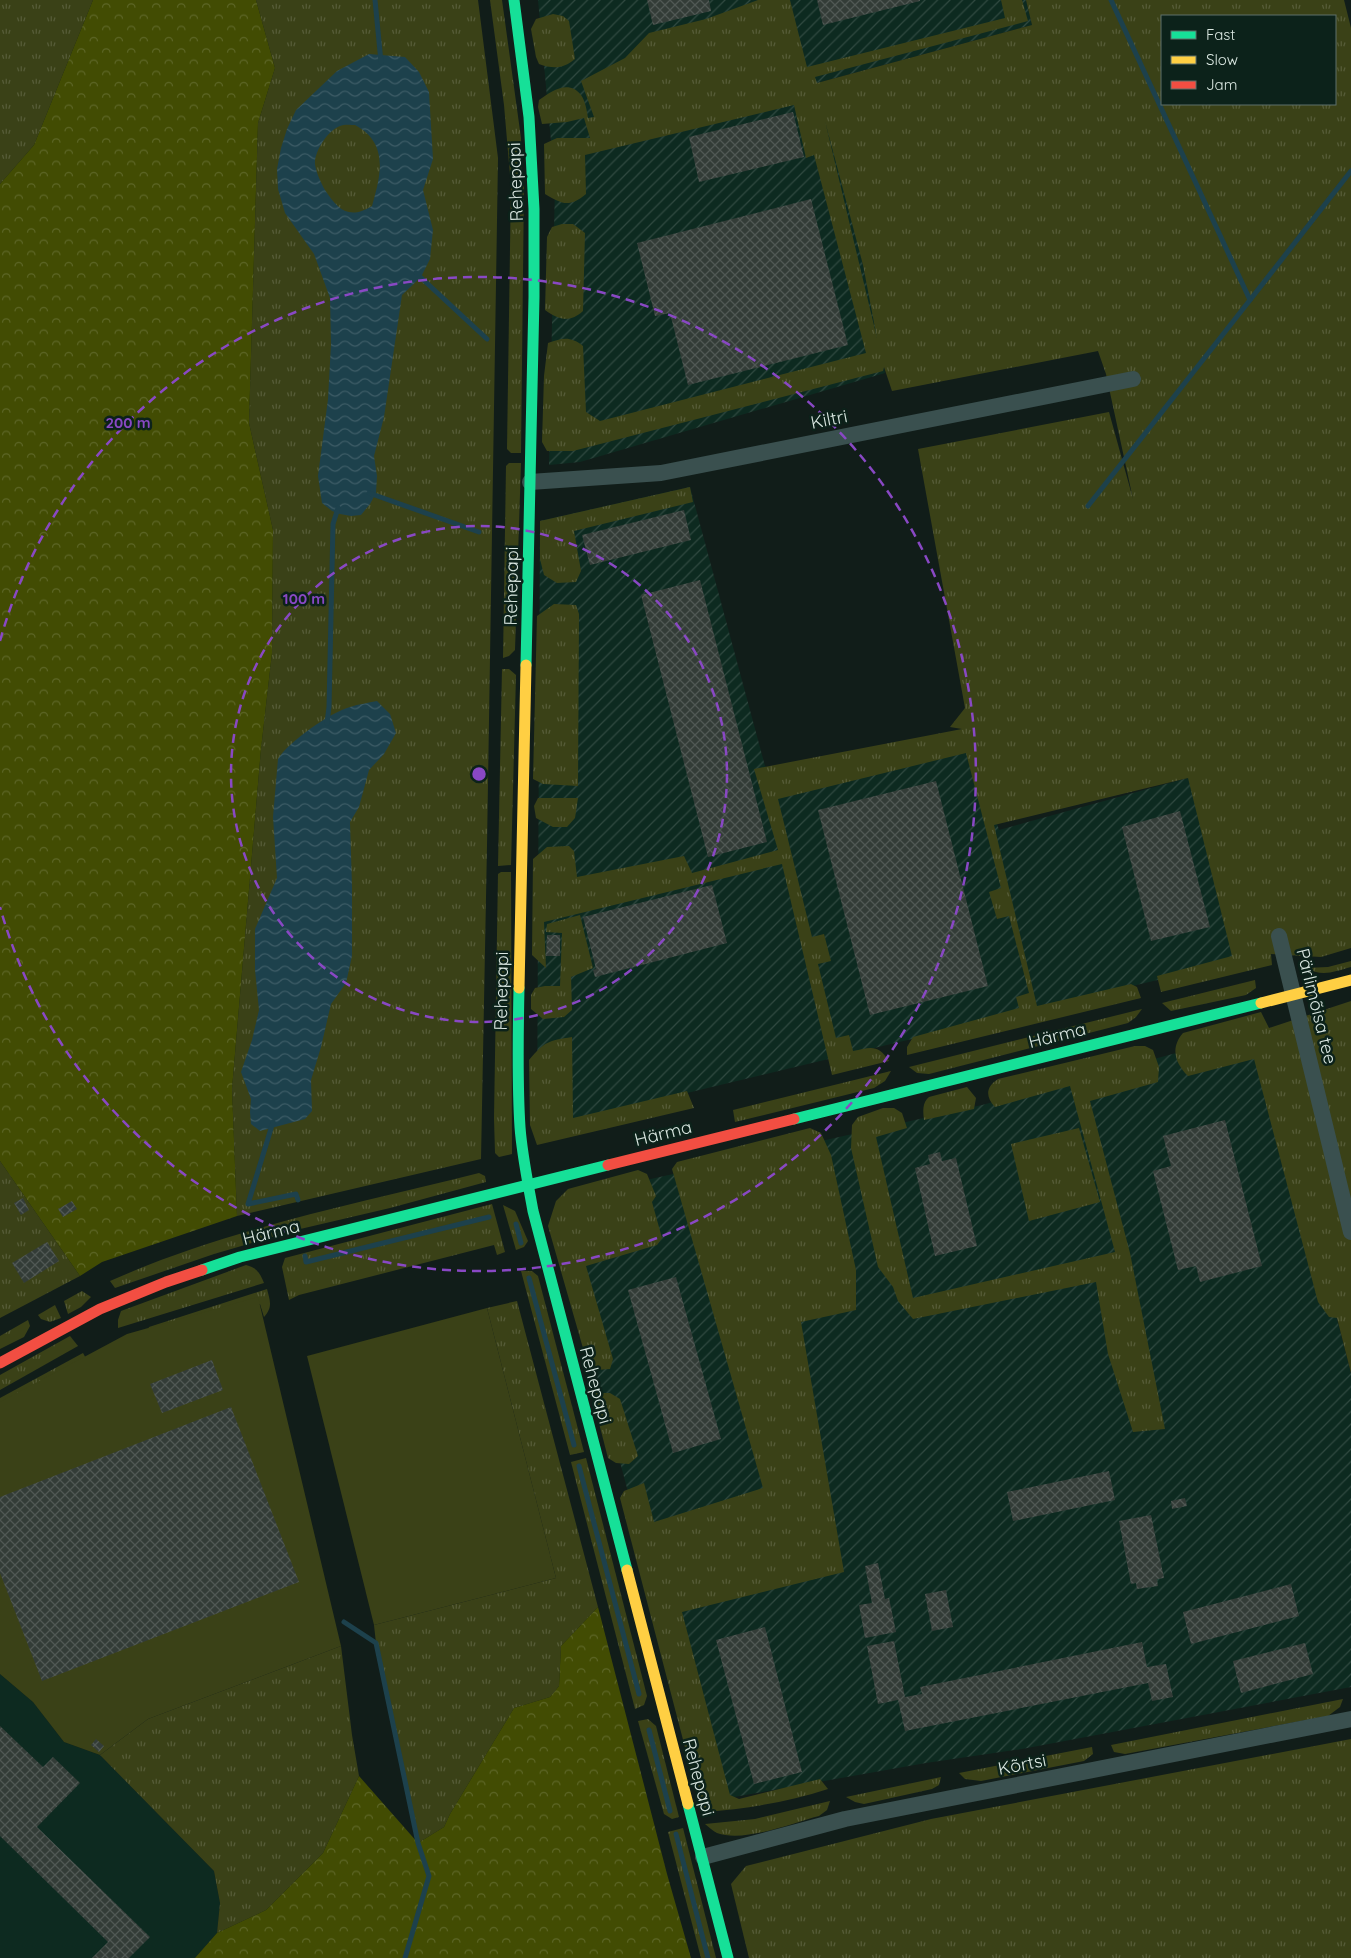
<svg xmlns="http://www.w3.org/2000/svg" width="1351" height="1958" font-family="Quicksand,sans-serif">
<defs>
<pattern id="industrial-furrows" width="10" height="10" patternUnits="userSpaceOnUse" patternTransform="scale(1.25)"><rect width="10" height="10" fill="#0d2a20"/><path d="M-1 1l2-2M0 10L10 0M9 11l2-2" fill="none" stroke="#304940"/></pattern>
<pattern id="grass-tufts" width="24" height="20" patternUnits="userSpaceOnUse" patternTransform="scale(1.25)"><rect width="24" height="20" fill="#3a4117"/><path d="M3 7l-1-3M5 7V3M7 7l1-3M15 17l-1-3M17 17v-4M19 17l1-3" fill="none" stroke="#565c38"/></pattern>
<pattern id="forest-crowns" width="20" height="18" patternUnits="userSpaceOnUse" patternTransform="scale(1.25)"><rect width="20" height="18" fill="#424c03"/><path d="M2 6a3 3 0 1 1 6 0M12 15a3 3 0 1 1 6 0" fill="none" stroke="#5d6627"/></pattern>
<pattern id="water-waves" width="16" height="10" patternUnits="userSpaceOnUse" patternTransform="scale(1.25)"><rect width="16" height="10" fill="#1d414c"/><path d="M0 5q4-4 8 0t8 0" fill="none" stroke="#3d5c66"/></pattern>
<pattern id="building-cross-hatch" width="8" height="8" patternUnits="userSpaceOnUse" patternTransform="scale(1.25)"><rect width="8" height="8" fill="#333c37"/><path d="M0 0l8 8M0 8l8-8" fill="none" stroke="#505854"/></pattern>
</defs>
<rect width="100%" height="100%" fill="#111d19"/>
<polygon fill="#0d2a20" points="0,1674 33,1702 64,1742 100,1755 214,1871 220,1903 217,1933 195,1958 0,1958"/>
<g fill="url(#industrial-furrows)">
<polygon points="538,0 1026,0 1032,25 817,83 863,265 885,373 580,462 549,465 555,184"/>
<polygon points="690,487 765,766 773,772 964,729 977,757 999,830 1202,774 1249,958 537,1129 540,521"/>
<polygon points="1262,1030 1351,1373 1351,1687 1022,1749 926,1763 711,1801 555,1220 570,1197 982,1105"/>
</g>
<g fill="url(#grass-tufts)" fill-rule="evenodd">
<polygon points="0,0 93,0 34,145 0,184"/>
<polygon points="256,0 478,0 498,158 487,845 481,1159 237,1216 232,1089 261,749 272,653 273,530 249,423 258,123 275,68"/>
<polygon points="490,0 502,0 521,138 522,176 510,175 504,105"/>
<path d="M758,0h32l17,67 198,-49 -4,-18h21l6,21 -213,56 2,6 215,-58 -6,-25h318l7,28v920l-30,9 -50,-3 1,11 -111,27 -4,-16 75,-20 -44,-178 -194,47 43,181 94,-22 6,3 4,11 -234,57v-8l6,-10 106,-29 -3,-11 13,-4 -20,-77 -12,3 -8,-27 12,-4 -35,-135 -188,46 34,138 12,-3 7,27 -13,3 18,74 13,-3 4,16c18,-4 25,-7 36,10l-57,14 -50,-211 -238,58 2,46 -14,-13 1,-96 14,-12 22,-1 5,5 3,26 107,-21 8,17 86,-23 -24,-81 208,-40 -12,-2 15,-19 -47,-259 191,-37 24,87 -27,-125 -8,-23 -206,40 -8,-24 -1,4 -310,80h-26l-5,-9 2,-66 4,-33c15,-5 22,-7 35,3l3,66 14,9 266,-68 -52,-198 -8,3 -12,-53 -209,50 1,39c-17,14 -24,10 -41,0l-1,-50 13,-6h33l-6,-20 -17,4 -25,2 -4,-17 1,-7c12,-9 30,-21 42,-5 4,5 6,16 7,23l6,-1 -13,-36 44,-23 24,-25 57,-14zM1162,16h173v88h-173zM825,121l38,144 14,73z"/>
<path d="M553,14l10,2 6,5 6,38c-12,10 -22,10 -36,5l-3,-7 -5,-28 5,-10z"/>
<polygon points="524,182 521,453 511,453 507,449 511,183"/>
<path d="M562,224h11l12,9 -2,78c-13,12 -24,9 -38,-1l2,-73 5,-10z"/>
<polygon points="509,463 521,463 515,650 509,656 503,658 506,466"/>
<polygon points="690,487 693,502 574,531 581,571 576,582 557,583 544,575 540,559 540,521"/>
<polygon points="554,604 576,605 579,614 578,786 543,784 533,779 537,616"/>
<polygon points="502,669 509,669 516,675 511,865 498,866"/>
<polygon points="538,798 578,798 575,818 567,827 553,827 536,818 534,806"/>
<polygon points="501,872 511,872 512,1154 499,1157 495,1153 494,1118 498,874"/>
<polygon points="580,915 593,968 571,977 572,1010 564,1017 543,1019 531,1009 531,995 535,988 545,986 560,986 562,933 546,932 547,924"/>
<path d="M1351,961v6c-18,5 -28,10 -46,1l23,-1z"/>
<polygon points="1255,980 1256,988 1246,995 1171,1011 1162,1003"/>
<path d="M1351,1001v372l-14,-55 -8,-1 -11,-15 -64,-243 -66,17c-13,-13 -18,-28 -5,-43l78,-21 8,16z"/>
<polygon points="1142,1009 1136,1017 1128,1023 929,1074 917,1073 909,1067"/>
<path d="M572,1037l1,81 114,-27 7,17 -157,37 -7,-20 -1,-65c16,-19 19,-19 43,-23z"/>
<path d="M1135,1046h10l8,4 6,17 -1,15 -68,19 40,152 35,176 -32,3 -25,-78 -12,-72 -183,37 -15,-18 -5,-14 -15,-20 -27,-119 1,-23 6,-8 25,-9h11l8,5 5,15 -31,9 37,161 202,-46 -45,-166 -75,21c-10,-11 -9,-20 3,-28z"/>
<polygon points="891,1071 885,1081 874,1088 735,1122 733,1110"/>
<path d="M967,1087l9,11 -2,11 -50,11c-1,-9 -2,-17 5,-23z"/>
<path d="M810,1128l11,5 10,22 25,115v40l-55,12 43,250 -162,40 48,183 9,4 81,-20 8,10c-40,13 -82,20 -124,23l-5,-11 -79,-303 4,-7 20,-8 10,39 109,-34 -91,-319 5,-7z"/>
<polygon points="1079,1128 1100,1202 1029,1221 1011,1144"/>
<polygon points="0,1161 80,1276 0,1318"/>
<polygon points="638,1170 647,1174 656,1196 652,1202 662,1238 657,1245 586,1266 613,1359 610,1369 595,1370 587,1362 548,1226 556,1201 568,1189"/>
<path d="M479,1173l6,3 1,6 -96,26 -94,22 -82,24 -99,34 -5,-7c117,-52 245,-77 369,-108z"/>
<polygon points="492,1204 505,1252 497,1255 494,1245 299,1295 289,1300 282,1267 285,1258"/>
<polygon points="503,1205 515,1211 528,1241 524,1247 516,1250"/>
<path d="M246,1265c11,3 14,8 18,18l-146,45v-8l3,-9z"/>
<polygon points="521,1271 532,1271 538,1276 584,1452 570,1455"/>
<path d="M267,1289c3,12 6,18 -3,28l-4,-13 -52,15 -67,32 8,-24z"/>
<polygon points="82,1291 91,1297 81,1307 68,1314 64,1301"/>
<polygon points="517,1301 598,1607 561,1646 559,1686 550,1697 514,1708 450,1814 444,1827 418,1843 376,1643 374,1625 556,1578 487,1308"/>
<polygon points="55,1305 61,1318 50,1322 41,1319 38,1315"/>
<polygon points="28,1320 30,1326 24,1337 0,1349 0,1336"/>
<polygon points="70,1336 78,1346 0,1390 0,1375"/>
<polygon points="83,1353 94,1373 0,1411 0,1398"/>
<polygon points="596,1393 610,1393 620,1399 638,1456 629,1464 616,1463 608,1458 593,1400"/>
<polygon points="586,1458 647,1696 644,1705 635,1709 571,1462"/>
<polygon points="341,1646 352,1735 359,1776 323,1853 266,1910 217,1933 220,1903 214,1871 100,1755 148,1719"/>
<polygon points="1343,1699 1340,1707 1328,1716 1125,1754 1114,1752 1111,1745"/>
<polygon points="648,1719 656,1726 679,1817 672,1819 664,1814 638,1721"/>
<polygon points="1351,1739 1351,1958 749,1958 731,1884 746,1866 931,1819"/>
<polygon points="1092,1747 1093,1754 1084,1761 981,1781 965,1779 959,1773"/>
<polygon points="941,1777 939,1785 932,1789 864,1804 855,1802 846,1797"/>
<path d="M830,1801l-3,9 -8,6c-27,7 -75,27 -102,17 -4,-2 -8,-6 -12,-9l50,-5z"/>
<polygon points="683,1828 716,1958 701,1958 668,1832"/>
</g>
<g fill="url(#forest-crowns)">
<polygon points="93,0 256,0 275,68 258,123 249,423 273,530 272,653 261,749 232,1089 237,1216 102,1262 80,1276 0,1161 0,184 34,145"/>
<polygon points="598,1607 667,1874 691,1958 195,1958 217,1933 266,1910 323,1853 359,1776 418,1843 444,1827 450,1814 514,1708 550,1697 559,1686 561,1646"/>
</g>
<g fill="#3a4117">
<polygon points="258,1297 341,1646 148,1719 100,1755 64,1742 33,1702 0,1674 0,1402 127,1334"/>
<polygon points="487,1308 556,1578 374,1625 307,1356"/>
</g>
<g fill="url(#water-waves)" fill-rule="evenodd">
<path d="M369,54l36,3 14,15 10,20 4,67 -10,31 10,40 -3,29 -9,18 -19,18 -18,122 -10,39 3,20 -1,17 -6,11 -9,11 -10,1 -11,-2 -8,-3 -10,-8 -4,-27 10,-77 3,-55 -1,-46 -16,-44 -29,-41 -7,-24 -1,-20 4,-21 6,-19 9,-19 41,-39zM355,125c34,18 26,50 17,81 -23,14 -34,4 -47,-16 -4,-7 -9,-18 -10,-26 -1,-12 13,-34 25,-38 4,-2 11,-1 15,-1z"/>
<path d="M377,701l13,13 6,19 -12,21 -15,16 -10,37 -9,15 2,64v70l-6,27 -15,21 -10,43 -10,33 1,31 -7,8 -45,12 -9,-7 -1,-12 1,-13 -10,-27 11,-32 7,-30 -4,-40v-41l22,-51 -4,-61 5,-58c10,-17 53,-47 72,-52 9,-3 18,-4 27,-6z"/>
</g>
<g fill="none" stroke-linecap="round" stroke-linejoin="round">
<g stroke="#1d414c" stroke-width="5">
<polyline points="375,0 381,62"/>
<polyline points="416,273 487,339"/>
<polyline points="1250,300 1351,171"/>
<polyline points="369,493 479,532"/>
<polyline points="1088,506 1250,300 1111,0"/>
<polyline points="327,723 329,707 333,524 338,508"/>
<polyline points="273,1122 248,1204 296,1194 298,1200"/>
<polyline points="516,1224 521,1243"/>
<polyline points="305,1256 306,1262 489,1217"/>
<polyline points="529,1278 574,1445"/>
<polyline points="579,1466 639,1694"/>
<polyline points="344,1622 376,1643 418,1843 429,1876 405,1958"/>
<polyline points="649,1730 670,1811"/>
<polyline points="676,1834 708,1958"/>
</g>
</g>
<g fill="url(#building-cross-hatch)">
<polygon points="647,0 709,0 711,11 653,25"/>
<polygon points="817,0 920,0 920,1 823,25"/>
<polygon points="793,112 804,157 699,182 689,137"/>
<polygon points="811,199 848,345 688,385 670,313 655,316 637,243"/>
<polygon points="684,510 691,540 590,565 582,535"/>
<polygon points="700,580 767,842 708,857 641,595"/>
<polygon points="936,781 988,986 870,1015 818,810"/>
<polygon points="1180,811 1210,927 1151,941 1122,827"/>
<polygon points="712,885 727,943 595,977 593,970 596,969 583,917"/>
<polygon points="547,935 560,935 560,956 546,956"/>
<polygon points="1225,1120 1262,1266 1200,1282 1196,1266 1178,1270 1153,1171 1171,1166 1163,1136"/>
<polygon points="940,1152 942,1161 956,1158 977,1246 935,1256 915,1168 930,1164 928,1155"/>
<polygon points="23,1198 29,1210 21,1215 14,1203"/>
<polygon points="72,1201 77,1209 63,1217 58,1209"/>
<polygon points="47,1242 59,1261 24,1283 12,1263"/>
<polygon points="676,1277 721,1439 673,1453 628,1290"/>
<polygon points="212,1360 223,1390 162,1413 150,1384"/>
<polygon points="231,1407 299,1582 42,1681 0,1573 0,1497"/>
<polygon points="1109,1471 1115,1500 1013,1521 1007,1492"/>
<polygon points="1185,1498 1187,1506 1172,1509 1171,1501"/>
<polygon points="1151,1515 1164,1578 1157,1579 1158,1586 1137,1589 1136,1583 1131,1584 1119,1521"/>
<polygon points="878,1563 885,1599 889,1598 896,1632 865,1638 859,1605 872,1603 865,1566"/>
<polygon points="1291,1584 1299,1616 1191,1644 1183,1612"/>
<polygon points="946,1590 953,1627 932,1631 925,1594"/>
<polygon points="765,1627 802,1772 754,1784 716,1640"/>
<polygon points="894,1641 905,1697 922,1694 920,1687 1142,1642 1147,1667 1166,1664 1173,1697 1152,1701 1148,1683 905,1731 898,1700 878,1704 867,1646"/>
<polygon points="1305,1643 1313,1674 1241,1693 1233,1661"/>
<polygon points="0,1726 43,1767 53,1757 80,1783 37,1827 150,1937 129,1958 92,1958 108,1942 0,1836"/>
<polygon points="96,1739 104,1746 99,1752 91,1745"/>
</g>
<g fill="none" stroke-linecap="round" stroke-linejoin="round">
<g stroke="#3a504f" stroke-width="16">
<polyline points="530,482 661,473 1133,379"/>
<polyline points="1279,936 1351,1232"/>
<polyline points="703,1857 845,1819 1351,1719"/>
</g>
<g stroke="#16e098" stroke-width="11">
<polyline points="514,0 529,117 534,209 534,297 526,665"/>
<path d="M519,988c-1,46 -2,93 1,139 2,28 8,56 13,84l94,359"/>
<polyline points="794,1119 1261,1003"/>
<polyline points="202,1270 240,1257 608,1165"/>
<polyline points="688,1804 728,1958"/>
</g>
<g stroke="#ffcf43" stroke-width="11">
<polyline points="519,988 526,665"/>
<polyline points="1261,1003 1351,980"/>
<polyline points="627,1570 688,1804"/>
</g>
<g stroke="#f24e42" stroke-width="11">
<polyline points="608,1165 794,1119"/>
<polyline points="0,1363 100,1309 166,1282 202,1270"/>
</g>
</g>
<g fill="none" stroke="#8948c4" stroke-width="2.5" stroke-dasharray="9 6">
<circle cx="479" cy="774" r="248"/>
<path d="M0 641A497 497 0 1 1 0 907"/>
</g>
<g text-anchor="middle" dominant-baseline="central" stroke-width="5" stroke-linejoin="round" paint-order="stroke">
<g font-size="18" fill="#dae7e1" stroke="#0c221a">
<text transform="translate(515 182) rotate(-92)">Rehepapi</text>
<text transform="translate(829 419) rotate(-11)">Kiltri</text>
<text transform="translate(511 586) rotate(-89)">Rehepapi</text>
<text transform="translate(501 991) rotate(-89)">Rehepapi</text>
<text transform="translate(1317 1006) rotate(76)">Pärlimõisa tee</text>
<text transform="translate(1057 1035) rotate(-14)">Härma</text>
<text transform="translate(663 1133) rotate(-14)">Härma</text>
<text transform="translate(271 1232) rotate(-14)">Härma</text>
<text transform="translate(596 1385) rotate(75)">Rehepapi</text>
<text transform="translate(1022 1764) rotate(-11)">Kõrtsi</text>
<text transform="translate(699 1777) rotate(75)">Rehepapi</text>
</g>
</g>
<circle cx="479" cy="774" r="8" fill="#8948c4" stroke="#0c221a" stroke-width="2.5"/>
<g font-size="15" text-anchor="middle" font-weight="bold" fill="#8948c4" stroke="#0c221a" stroke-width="5" stroke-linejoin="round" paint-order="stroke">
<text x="128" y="428">200 m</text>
<text x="304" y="604">100 m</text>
</g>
<rect x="1161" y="15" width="175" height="90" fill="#0c221a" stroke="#5e716a"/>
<rect x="1171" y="31" width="25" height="8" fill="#16e098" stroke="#5e716a"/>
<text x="1206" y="40" font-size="15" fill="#dae7e1">Fast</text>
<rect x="1171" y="56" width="25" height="8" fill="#ffcf43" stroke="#5e716a"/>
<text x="1206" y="65" font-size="15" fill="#dae7e1">Slow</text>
<rect x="1171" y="81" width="25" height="8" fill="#f24e42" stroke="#5e716a"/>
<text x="1206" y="90" font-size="15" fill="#dae7e1">Jam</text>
</svg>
